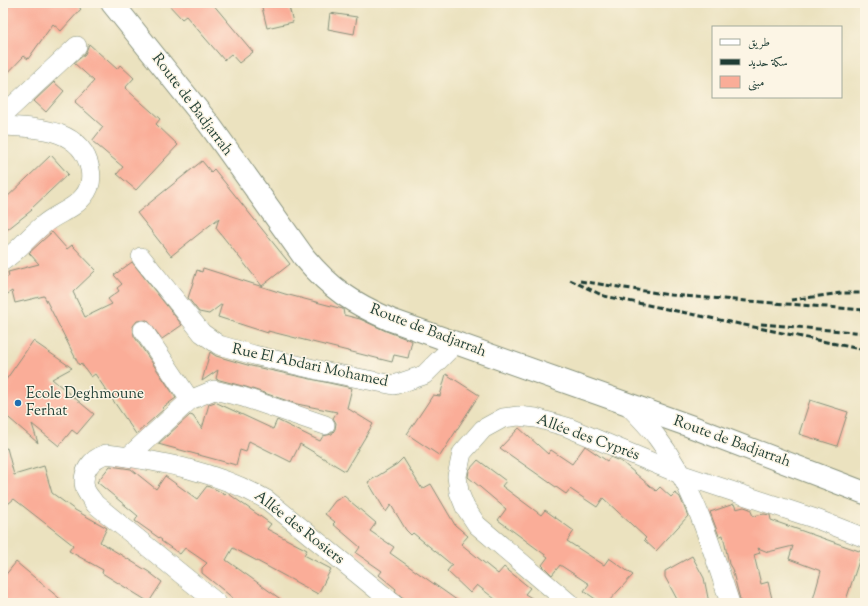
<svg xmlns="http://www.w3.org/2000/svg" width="868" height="606" font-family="'Sorts Mill Goudy',Amiri,serif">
<rect width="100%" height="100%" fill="#fcf5e5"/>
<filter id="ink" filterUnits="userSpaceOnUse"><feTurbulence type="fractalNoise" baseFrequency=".025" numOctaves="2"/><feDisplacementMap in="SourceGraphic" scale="8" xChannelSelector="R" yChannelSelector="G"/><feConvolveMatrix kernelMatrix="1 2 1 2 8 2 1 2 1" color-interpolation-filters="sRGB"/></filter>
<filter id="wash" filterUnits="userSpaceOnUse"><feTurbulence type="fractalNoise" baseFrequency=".012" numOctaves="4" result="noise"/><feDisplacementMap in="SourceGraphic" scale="16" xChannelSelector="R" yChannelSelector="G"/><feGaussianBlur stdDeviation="0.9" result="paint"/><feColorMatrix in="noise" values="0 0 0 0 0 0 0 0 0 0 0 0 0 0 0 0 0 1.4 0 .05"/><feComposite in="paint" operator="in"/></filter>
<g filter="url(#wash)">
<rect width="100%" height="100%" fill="#ebe2bf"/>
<g id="blocks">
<g fill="#faad98">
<polygon points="3,3 74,3 81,9 61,31 53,24 28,59 24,56 3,78"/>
<polygon points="167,3 212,3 253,52 239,63 231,54 224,60 186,16 182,19"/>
<polygon points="261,3 288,3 293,22 267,28"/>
<polygon points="330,13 357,17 354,34 328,29"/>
<polygon points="89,44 117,69 120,65 134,78 125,88 160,119 156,124 178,145 136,190 117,174 123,167 92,141 103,127 75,102 94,81 74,63 85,54"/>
<polygon points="54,82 64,91 46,112 34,101"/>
<polygon points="51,155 68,174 31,209 32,210 3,233 3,201"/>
<polygon points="202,161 211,172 214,169 290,264 262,286 216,228 219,218 171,256 137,213"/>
<polygon points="52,232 67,249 72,245 96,270 73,292 85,317 112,304 108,299 119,291 117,288 122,284 114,275 132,262 182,325 162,339 147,320 137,321 133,326 134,336 176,398 162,408 164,409 136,434 95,374 91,377 81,363 79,365 44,296 15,303 12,291 3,297 3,280 9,276 8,272 39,264 29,253"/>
<polygon points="203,268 285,294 343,309 344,315 360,319 386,331 412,341 408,358 394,355 392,362 268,331 268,333 218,317 222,304 209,314 199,312 188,298 197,270 202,272"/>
<polygon points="33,341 72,368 52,379 94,414 77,434 72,430 59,446 32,424 38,443 3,413 3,384"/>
<polygon points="210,352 216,356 251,366 352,388 347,408 373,424 345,471 300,444 291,462 249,441 246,452 240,450 236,465 158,444 190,415 193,416 202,429 209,404 215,402 273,429 277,420 320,441 323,436 332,434 335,429 336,423 333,418 337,412 297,404 246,387 216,379 218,370 202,381"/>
<polygon points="446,374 479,395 440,456 407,434 433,395 440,396"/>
<polygon points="810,400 848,412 837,446 799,434"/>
<polygon points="519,428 548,454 551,450 572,464 585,446 607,461 610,457 622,462 656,491 660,487 671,497 675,493 680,497 688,516 656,551 644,540 646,538 603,498 597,507 570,489 566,494 500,448"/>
<polygon points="7,448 14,475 44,466 52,493 75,510 107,528 100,542 149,572 162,582 149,602 102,573 103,570 69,551 73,545 14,499 3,508 3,449"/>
<polygon points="403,458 422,489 431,484 455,525 468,536 461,544 498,574 504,567 530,588 525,594 540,603 500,603 477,585 470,593 447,571 452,565 413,533 411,535 406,530 391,505 386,512 368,482 397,464"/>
<polygon points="478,460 506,481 502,486 541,515 545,510 574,531 567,541 604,565 609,558 633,575 607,603 601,603 584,591 589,584 560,565 552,575 542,565 548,557 498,520 506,509 468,477 469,470"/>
<polygon points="110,466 131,469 156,489 165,476 197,499 207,486 217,490 225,495 227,493 229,494 271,524 267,529 307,550 304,555 331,569 318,594 233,548 226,560 286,603 239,603 202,573 202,568 207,563 185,548 180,554 161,541 162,540 135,521 138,516 97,482"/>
<polygon points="344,496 376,523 370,531 394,547 390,553 461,603 411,603 402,597 395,591 396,589 379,575 382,571 356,553 360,547 333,524 335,522 325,514 335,501"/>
<polygon points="734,504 736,509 744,507 750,509 753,516 764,514 770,515 771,520 862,552 845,603 812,603 821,571 789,559 793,546 768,552 758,548 760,553 754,555 761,584 768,582 773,603 741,603 732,569 729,564 723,535 719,536 710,512"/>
<polygon points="692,556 704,578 709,603 679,603 665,577 665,571"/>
<polygon points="16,562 65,603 3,603 3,578"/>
</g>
</g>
</g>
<g filter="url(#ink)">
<use href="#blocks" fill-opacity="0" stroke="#85907a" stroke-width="1"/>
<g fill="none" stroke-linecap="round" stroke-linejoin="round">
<g stroke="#85907a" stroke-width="20">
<g id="minor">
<polyline points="3,115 77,46"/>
<path d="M3,126c34,2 79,2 87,43 2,10 0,20 -7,28 -10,13 -28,17 -40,28 -14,11 -25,26 -40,36"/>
<polyline points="141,257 202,333 219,345 254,355 322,371 394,385 424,375 456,343"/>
<polyline points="143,330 190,400"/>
<path d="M627,404c10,11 20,21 29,32 38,49 55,110 74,167"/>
<polyline points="128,457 190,400 214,390 243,397 325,425"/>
<path d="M217,603l-122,-99c-3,-5 -9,-11 -10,-16 -4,-16 6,-29 21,-34 56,7 112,18 161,46l126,103"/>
<polyline points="569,603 477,525 465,507 459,492 457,476 462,453 483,429 503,418 518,416 536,418 567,427 680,474 819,520 865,538"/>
</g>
</g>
<g stroke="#85907a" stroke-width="24">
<path id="secondary" d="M112,3l97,121 95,133c27,32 48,46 87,63l299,106 175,67"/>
</g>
<use href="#minor" stroke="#fff" stroke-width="19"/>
<use href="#secondary" stroke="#fff" stroke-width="22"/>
<g stroke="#1f3d34" stroke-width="3" stroke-dasharray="6 3" stroke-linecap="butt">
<polyline points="570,280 604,296 865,350"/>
<polyline points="580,281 670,295 865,310"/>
<polyline points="791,300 841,293 865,293"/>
<polyline points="761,324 865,333"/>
</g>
</g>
</g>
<circle fill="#1f6fb2" stroke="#fcf5e5" stroke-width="1.5" cx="18" cy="403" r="4"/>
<g text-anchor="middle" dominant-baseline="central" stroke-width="3" stroke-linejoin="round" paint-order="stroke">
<g font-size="15" fill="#1f3d34" stroke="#fcf5e5">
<text transform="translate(192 105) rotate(53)">Route de Badjarrah</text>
<text transform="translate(428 331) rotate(21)">Route de Badjarrah</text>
<text transform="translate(310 366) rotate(12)">Rue El Abdari Mohamed</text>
<text transform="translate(588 438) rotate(20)">Allée des Cyprés</text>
<text transform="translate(732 442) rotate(20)">Route de Badjarrah</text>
<text transform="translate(299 528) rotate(38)">Allée des Rosiers</text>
</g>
<g font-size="15" fill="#1f3d34" stroke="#fcf5e5" text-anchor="start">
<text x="26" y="394">Ecole Deghmoune<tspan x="26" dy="17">Ferhat</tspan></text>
</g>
</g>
<rect width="868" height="606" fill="none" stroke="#fcf5e5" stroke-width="16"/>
<rect x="712" y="26" width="130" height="72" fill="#fcf5e5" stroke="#a4ab9e"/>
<rect x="720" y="39" width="20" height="6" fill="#ffffff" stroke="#a4ab9e"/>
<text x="748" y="46" font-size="12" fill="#1f3d34">طريق</text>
<rect x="720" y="59" width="20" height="6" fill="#1f3d34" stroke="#a4ab9e"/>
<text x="748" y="66" font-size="12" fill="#1f3d34">سكة حديد</text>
<rect x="720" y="76" width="20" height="12" fill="#faad98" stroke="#a4ab9e"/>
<text x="748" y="86" font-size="12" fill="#1f3d34">مبنى</text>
</svg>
